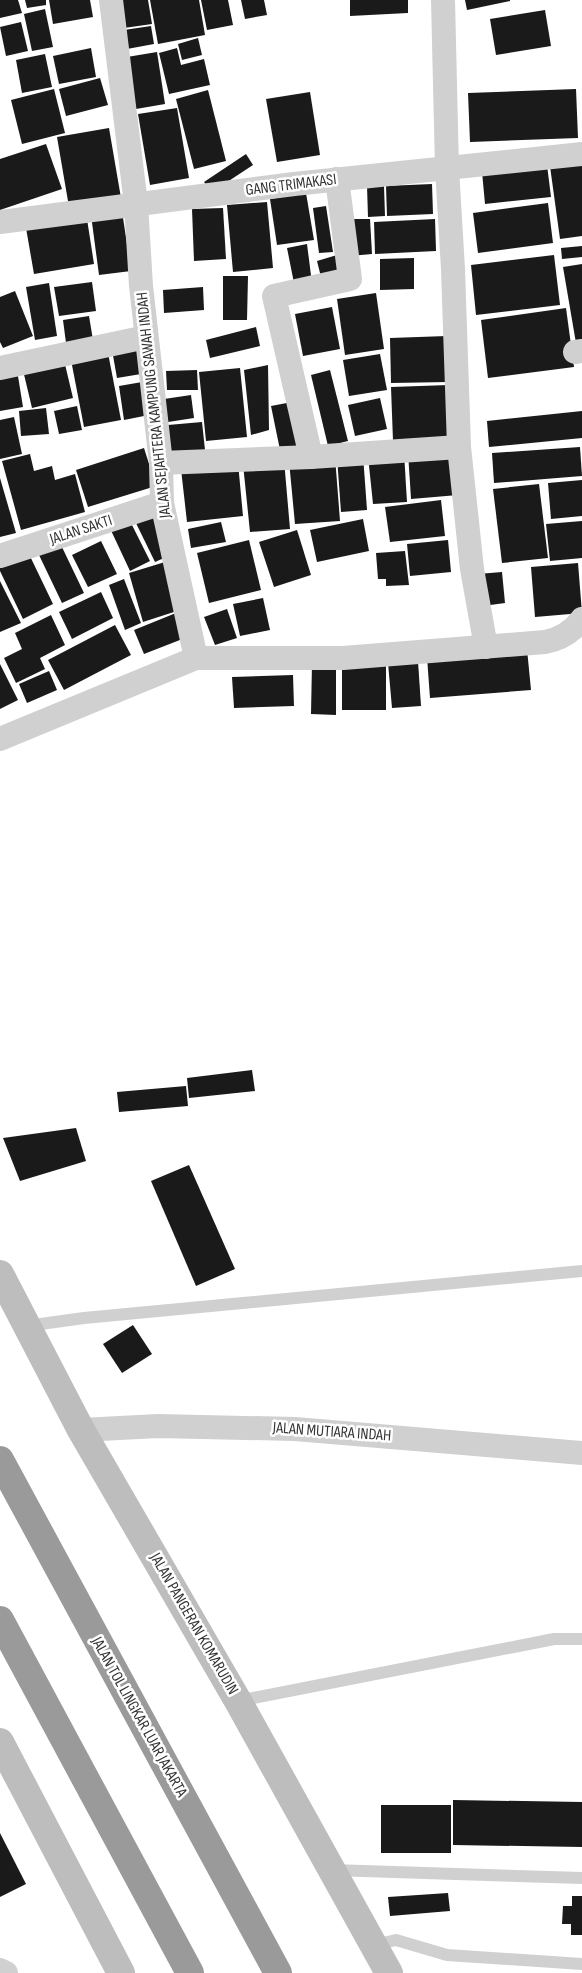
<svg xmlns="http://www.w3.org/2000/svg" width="582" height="1973" font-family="'Sofia Sans Condensed',sans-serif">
<rect width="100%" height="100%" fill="#fff"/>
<g fill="#1a1a1a">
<polygon points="0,0 18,0 22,13 0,18"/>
<polygon points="25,0 46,0 46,5 27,8"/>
<polygon points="49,0 90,0 93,17 53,24"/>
<polygon points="120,0 148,0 152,24 124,28"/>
<polygon points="150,0 199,0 205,35 158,44"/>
<polygon points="201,0 228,0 233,25 207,30"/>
<polygon points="241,0 264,0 267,15 245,19"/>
<polygon points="350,0 408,0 408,13 350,16"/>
<polygon points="465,0 510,0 510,1 467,10"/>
<polygon points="45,9 53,47 32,51 24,14"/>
<polygon points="545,10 551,46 496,55 490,19"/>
<polygon points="21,22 28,51 6,56 0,27"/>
<polygon points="151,26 154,44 127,49 124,30"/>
<polygon points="198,38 202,55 182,60 178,44"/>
<polygon points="91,48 96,77 59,84 53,56"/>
<polygon points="177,48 181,65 204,59 210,85 169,94 159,53"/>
<polygon points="157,52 165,104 136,109 127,57"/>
<polygon points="45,54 52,87 22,93 16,60"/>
<polygon points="100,78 108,105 66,116 59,89"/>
<polygon points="54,89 65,133 22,144 11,100"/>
<polygon points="576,89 578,138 470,142 468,93"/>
<polygon points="208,90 226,161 194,169 176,99"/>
<polygon points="310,92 320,155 277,162 266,99"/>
<polygon points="177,108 189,178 150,185 138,114"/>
<polygon points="109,128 121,198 69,207 57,137"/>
<polygon points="46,144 62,189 0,210 0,159"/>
<polygon points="246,154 253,165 212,192 204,182"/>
<polygon points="582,155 582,236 560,239 549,159"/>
<polygon points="547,165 551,197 485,204 482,172"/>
<polygon points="432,184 433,214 387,216 386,186"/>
<polygon points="367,186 384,186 385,216 368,217"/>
<polygon points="306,193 314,240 277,245 270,199"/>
<polygon points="267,202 273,268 233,272 227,205"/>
<polygon points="548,203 553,243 478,253 473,213"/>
<polygon points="326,206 333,252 319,253 313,208"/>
<polygon points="223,208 226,259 194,261 192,209"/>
<polygon points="122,211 131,271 99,275 91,215"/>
<polygon points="87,219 94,264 34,274 26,228"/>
<polygon points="347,219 370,219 372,254 350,256"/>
<polygon points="435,219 436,251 375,254 374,222"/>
<polygon points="307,244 312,283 294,283 287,248"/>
<polygon points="582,246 582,257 562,259 561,248"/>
<polygon points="337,255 341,272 321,277 317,261"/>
<polygon points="554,255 560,305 476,315 471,265"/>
<polygon points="414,258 414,289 380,290 380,259"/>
<polygon points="582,264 582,348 577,349 563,267"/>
<polygon points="223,276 248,276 247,320 223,320"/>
<polygon points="92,282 96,311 59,316 54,287"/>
<polygon points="49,283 57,336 35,340 26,287"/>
<polygon points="203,287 204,310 164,313 163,290"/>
<polygon points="15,291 33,336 3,348 0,342 0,297"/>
<polygon points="376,293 384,349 345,355 337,299"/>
<polygon points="332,307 340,349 303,356 295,314"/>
<polygon points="566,308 574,367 488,378 481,320"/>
<polygon points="89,316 93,340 66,343 63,320"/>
<polygon points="256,327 260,346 210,358 206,340"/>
<polygon points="447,336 448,382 391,383 390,338"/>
<polygon points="142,344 147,373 117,378 112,350"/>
<polygon points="108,353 121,420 84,427 71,360"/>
<polygon points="380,354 387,390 349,396 343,360"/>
<polygon points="63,356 73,398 32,408 22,366"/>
<polygon points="268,365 269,430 251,435 244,370"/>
<polygon points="240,368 247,437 206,441 199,372"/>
<polygon points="17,370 23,407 0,411 0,372"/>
<polygon points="197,370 198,390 167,390 166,371"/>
<polygon points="330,370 348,441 328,446 311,375"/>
<polygon points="148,381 154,414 124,420 119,386"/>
<polygon points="449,385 451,438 393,441 391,387"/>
<polygon points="191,395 194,418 168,422 164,399"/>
<polygon points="380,398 387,429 355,436 348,405"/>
<polygon points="292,402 304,445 280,450 271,406"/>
<polygon points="77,406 82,430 59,434 54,411"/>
<polygon points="46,408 49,434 21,436 19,411"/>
<polygon points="582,411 582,438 489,447 487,421"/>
<polygon points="14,417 22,454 0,459 0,420"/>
<polygon points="202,422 205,450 171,453 168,425"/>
<polygon points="580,447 582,476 494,483 492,453"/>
<polygon points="144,448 156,486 88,507 76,470"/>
<polygon points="455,449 458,495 411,499 408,452"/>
<polygon points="404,453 407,502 373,504 368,456"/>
<polygon points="30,454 34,471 52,466 55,480 75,474 85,512 21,530 2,461"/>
<polygon points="363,455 367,510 341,512 337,457"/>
<polygon points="335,457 340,521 295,524 289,461"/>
<polygon points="284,460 290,529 250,532 243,464"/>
<polygon points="238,463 243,516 187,522 181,469"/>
<polygon points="0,478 16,533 0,537"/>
<polygon points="582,480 582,516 551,519 548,483"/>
<polygon points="539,484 548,558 502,563 493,489"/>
<polygon points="441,500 445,536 390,542 385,507"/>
<polygon points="151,509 173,554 155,562 133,517"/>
<polygon points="127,515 150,561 130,571 108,524"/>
<polygon points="363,519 369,551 317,562 310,530"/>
<polygon points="582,521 582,558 550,561 546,524"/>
<polygon points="221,522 226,542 191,548 188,529"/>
<polygon points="297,530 311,575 274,587 259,542"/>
<polygon points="249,540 261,590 209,603 197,553"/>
<polygon points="448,540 451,572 410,576 407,544"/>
<polygon points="101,541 117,574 88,587 72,555"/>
<polygon points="61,545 84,593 62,603 39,555"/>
<polygon points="405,551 409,585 386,586 386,579 378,579 376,553"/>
<polygon points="28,552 53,604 23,619 0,571 0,565"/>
<polygon points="165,562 180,610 143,622 129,573"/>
<polygon points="578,563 582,613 535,617 531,567"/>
<polygon points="502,572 505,603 483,606 478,574"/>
<polygon points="124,579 141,623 125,630 109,585"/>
<polygon points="0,581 21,623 0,632"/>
<polygon points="101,592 113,618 72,639 59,612"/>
<polygon points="263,598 270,630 240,636 233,604"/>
<polygon points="227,609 237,638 215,645 204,617"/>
<polygon points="176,613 185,638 144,654 134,630"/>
<polygon points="51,615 65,645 40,658 45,669 16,683 4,658 22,649 15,633"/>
<polygon points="115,625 131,655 64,690 48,660"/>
<polygon points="527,649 531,690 430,698 427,657"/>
<polygon points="418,661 421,706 392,708 388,663"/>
<rect x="342" y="662" width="44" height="48"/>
<polygon points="312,663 336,663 336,715 311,714"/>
<polygon points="0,664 18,700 0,709"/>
<polygon points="49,671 57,690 27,703 19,684"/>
<polygon points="293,675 294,706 234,708 232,677"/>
<polygon points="252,1070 255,1091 189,1098 187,1078"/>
<polygon points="186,1086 188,1106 119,1112 117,1092"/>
<polygon points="76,1128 86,1161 20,1181 3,1138"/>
<polygon points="189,1165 235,1269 196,1286 151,1181"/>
<polygon points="133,1325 152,1354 122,1373 103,1344"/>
<polygon points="453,1800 582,1802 582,1847 453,1845"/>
<rect x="381" y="1805" width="70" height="48"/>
<polygon points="0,1833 26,1884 0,1897"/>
<polygon points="448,1893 450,1911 390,1916 388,1897"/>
<polygon points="572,1896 582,1896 582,1935 571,1935 571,1924 562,1924 563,1906 572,1906"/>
</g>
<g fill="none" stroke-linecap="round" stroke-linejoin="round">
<g stroke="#d0d0d0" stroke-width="12">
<polyline points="26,1326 84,1318 582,1271"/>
<polyline points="238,1701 554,1639 582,1639"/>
<polyline points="332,1870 582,1878"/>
<polyline points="374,1945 396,1940 447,1955 582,1964"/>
</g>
<g stroke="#d0d0d0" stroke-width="24">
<polyline points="111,0 136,204 141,286 161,463 162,503 196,658"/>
<polyline points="443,0 447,168 453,269 459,447 472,569 486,647"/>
<polyline points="0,222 294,184 582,154"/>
<polyline points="575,352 582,351"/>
<polyline points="0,368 146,337"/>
<polyline points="311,457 274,296 350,279 337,179"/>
<polyline points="161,463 311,457 459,447"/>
<polyline points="0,556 162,503"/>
<path d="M0,739l196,-81h147l202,-16c16,-3 27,-10 37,-23"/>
<polyline points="81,1430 158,1426 295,1429 582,1453"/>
<polyline points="0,1970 6,1973"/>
</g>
<g stroke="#bdbdbd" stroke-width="28">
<polyline points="0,1274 81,1430 238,1701 389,1973"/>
<polyline points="0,1742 121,1973"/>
</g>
<g stroke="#9a9a9a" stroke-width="28">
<polyline points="0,1460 278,1973"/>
<polyline points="0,1620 190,1973"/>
</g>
</g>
<g text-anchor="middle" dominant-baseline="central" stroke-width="5" stroke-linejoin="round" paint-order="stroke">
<g font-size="16" fill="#333" stroke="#fff">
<text transform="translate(291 185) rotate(-7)">GANG TRIMAKASI</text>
<text transform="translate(154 405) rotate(-96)">JALAN SEJAHTERA KAMPUNG SAWAH INDAH</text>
<text transform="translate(81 530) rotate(-18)">JALAN SAKTI</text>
<text transform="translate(332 1432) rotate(4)">JALAN MUTIARA INDAH</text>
<text transform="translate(194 1624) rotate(60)">JALAN PANGERAN KOMARUDIN</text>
<text transform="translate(139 1717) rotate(61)">JALAN TOL LINGKAR LUAR JAKARTA</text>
</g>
</g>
</svg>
